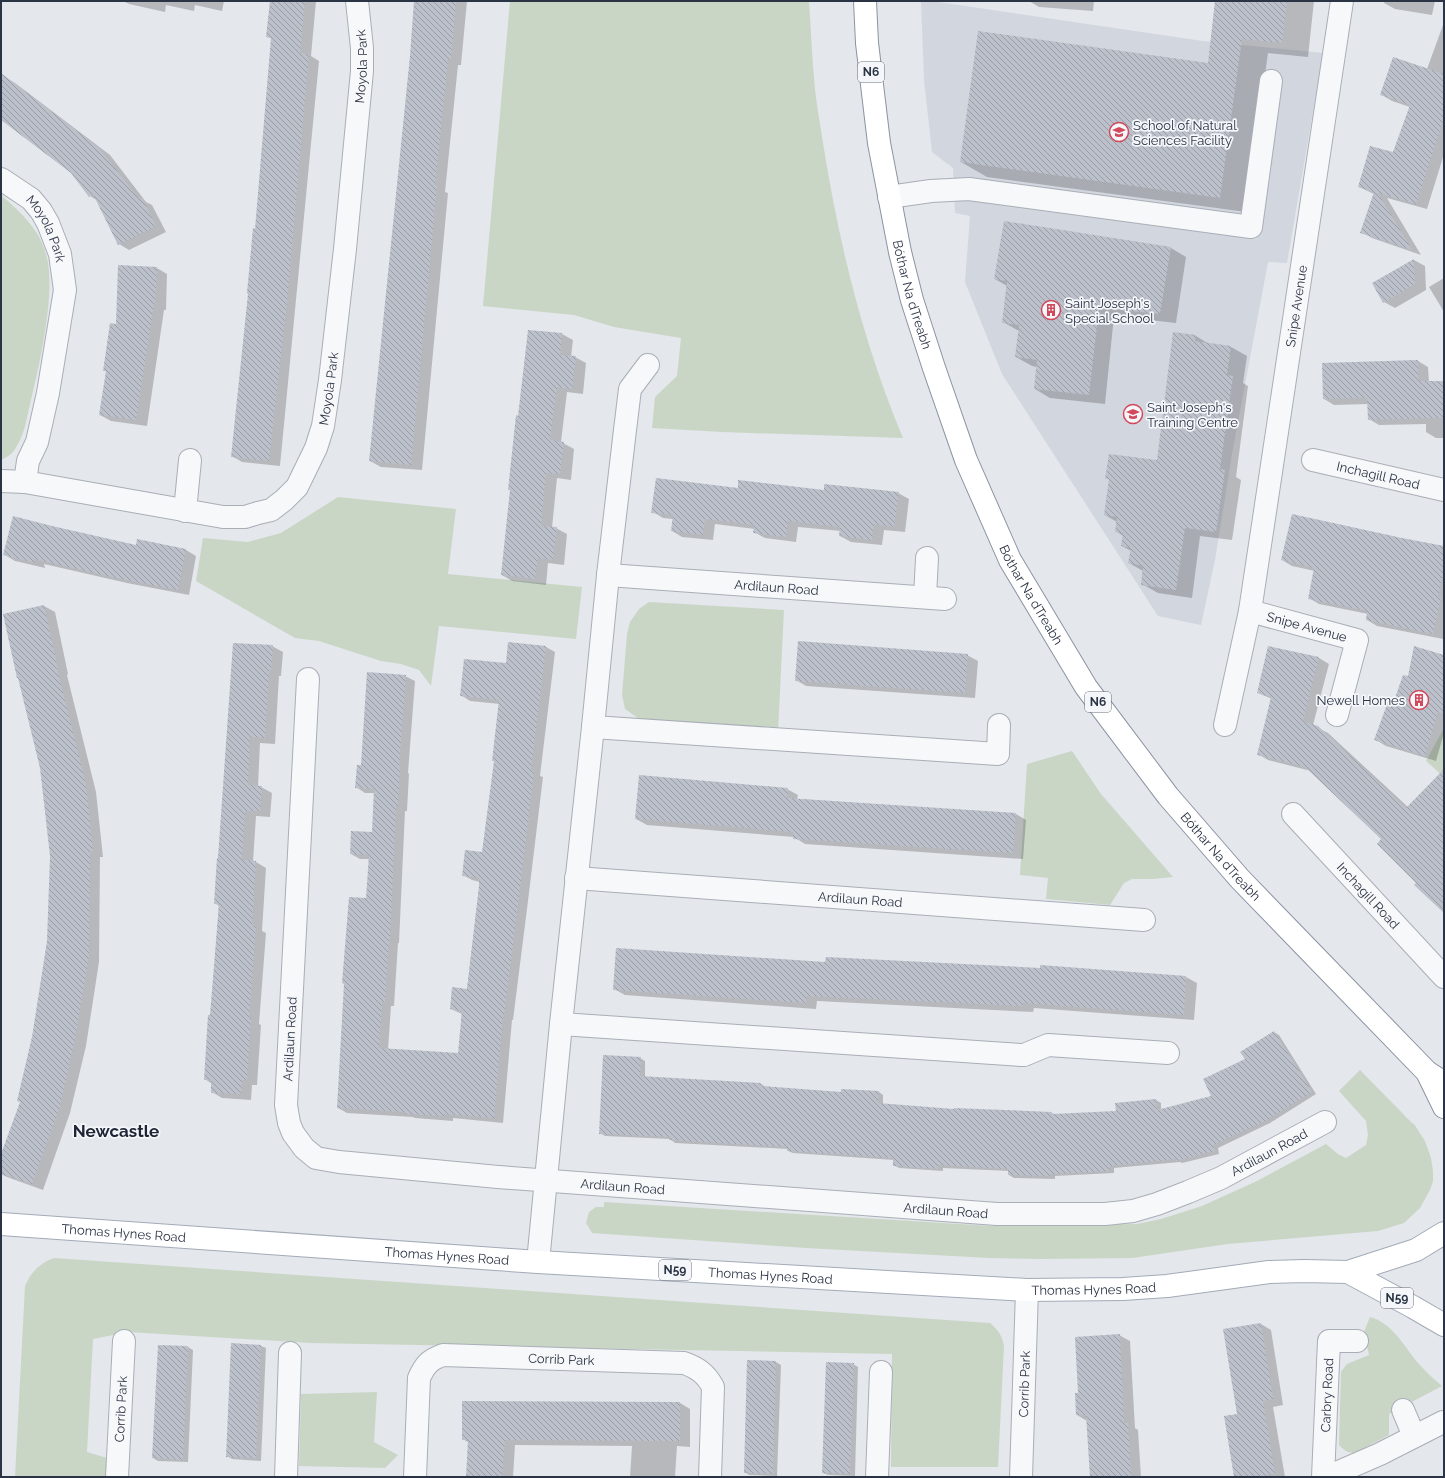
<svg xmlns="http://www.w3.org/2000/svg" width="1445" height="1478" font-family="Raleway,sans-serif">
<defs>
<pattern id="building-back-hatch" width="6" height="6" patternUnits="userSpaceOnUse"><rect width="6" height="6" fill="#bbc0ca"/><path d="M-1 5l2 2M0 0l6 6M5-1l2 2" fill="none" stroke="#989da6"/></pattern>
</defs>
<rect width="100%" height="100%" fill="#e4e7ec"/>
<polygon fill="#d2d6de" points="921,1 931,1 1203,41 1323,53 1287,263 1268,262 1232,454 1215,560 1201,625 1158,616 1002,374 965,282 970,216 955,213 953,168 932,152 924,80"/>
<g fill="#c9d6c5">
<path d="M510,1h299c2,29 3,59 6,88 2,20 6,40 9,60 16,99 40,196 79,289l-181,-6 -70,-4 3,-31 22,-21 4,-38 -67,-11 -40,-12 -91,-9z"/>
<path d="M1,195c19,17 38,33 45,59 11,36 -7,113 -16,150 -3,13 -5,28 -12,40 -4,8 -9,13 -17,16z"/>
<polygon points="338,497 456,509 448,574 582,587 576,639 439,626 431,686 419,670 401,664 381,661 319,641 295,638 196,581 203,538 248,542 281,533"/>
<polygon points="649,602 784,610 778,731 642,721 625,709 622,695 627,634 630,622 639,609"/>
<polygon points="1444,728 1444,777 1426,761"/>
<polygon points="1072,751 1101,794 1173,877 1153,879 1132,879 1124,883 1110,905 1046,899 1048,878 1020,875 1027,764"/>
<polygon points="1360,1070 1412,1123 1414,1124 1425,1141 1431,1158 1433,1171 1433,1181 1430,1190 1420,1208 1404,1223 1378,1231 1228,1244 1132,1258 1042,1259 989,1258 806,1248 592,1233 586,1223 589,1212 596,1207 604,1207 604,1202 992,1226 1137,1224 1161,1219 1202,1206 1257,1181 1326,1144 1338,1154 1346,1158 1366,1145 1368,1135 1366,1121 1339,1091"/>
<path d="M54,1258l936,65c8,7 12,12 14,23l-6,121h-107l1,-113 -581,-11 -183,-11 -35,7 -6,113 20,6 -1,19h-91l10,-191c6,-14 15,-23 29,-28z"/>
<path d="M1370,1317c23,6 35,31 49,47 7,8 15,15 23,22l-53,28v21l-34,18c-8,0 -11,-3 -16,-8l2,-73 6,-8 22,-9 -5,-23z"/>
<polygon points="377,1392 374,1442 398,1455 385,1468 299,1466 301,1394"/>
</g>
<g fill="#0003">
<polygon points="123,1 224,1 222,11 195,5 194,11 166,5 165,12 129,4"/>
<polygon points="271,1 316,1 311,56 319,61 280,466 242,462 232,456 256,230 272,39 268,37"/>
<polygon points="416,1 467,1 461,65 458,65 445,192 448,193 422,470 381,467 370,461"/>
<polygon points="1029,1 1094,1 1093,11 1039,7"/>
<polygon points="1216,1 1314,1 1308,57 1268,53 1246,212 987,177 961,162 1209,64"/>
<polygon points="1385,1 1435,1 1432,15 1395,9 1384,3"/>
<polygon points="1443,25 1444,26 1444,154 1427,209 1387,198 1421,255 1372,238 1362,232 1374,194 1359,187 1394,154 1410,107 1392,101 1382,95 1427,69"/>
<polygon points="5,77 15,83 110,155 146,202 152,205 166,232 129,250 119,244 98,201 90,196 71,172 1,119 1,82"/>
<polygon points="1171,248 1186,257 1176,323 1114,316 1105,404 1050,398 1035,389 1037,367 1032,366 1016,357 1019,331 1003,322 1007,286 995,279"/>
<polygon points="1414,260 1425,266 1426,290 1395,308 1384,302 1373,283"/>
<polygon points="157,268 167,274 166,310 164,310 147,426 111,421 100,415 107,372 104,370 117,325"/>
<polygon points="1444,278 1444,312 1429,287"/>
<polygon points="529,331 562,334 573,340 571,357 575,357 586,363 583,394 567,392 561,442 574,449 571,480 557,478 552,528 556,528 567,534 564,565 548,563 546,585 512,581 502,575"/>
<polygon points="1174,334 1196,336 1209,344 1231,347 1247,356 1243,383 1248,386 1236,477 1241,480 1232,540 1200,536 1192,598 1158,593 1142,584 1143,571 1129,563 1131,551 1122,546 1123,536 1116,531 1117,522 1105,515 1110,480 1106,478 1158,461"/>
<polygon points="1418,361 1428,367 1429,382 1444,382 1444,438 1436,438 1426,432 1426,424 1379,425 1369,419 1368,404 1334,405 1324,399 1323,364"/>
<polygon points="738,489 898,493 909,499 905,532 884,530 882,545 851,542 840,536 841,531 798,527 796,542 765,538 754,532 755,529 715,524 713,540 682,537 672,531 673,519 663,518 653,512"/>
<polygon points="52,527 137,546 138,540 186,550 196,556 189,595 127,583 44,564 45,568 15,561 5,555"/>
<polygon points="1444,547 1443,639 1377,626 1367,620 1368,614 1319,604 1309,598 1315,571 1292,566 1282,560"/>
<polygon points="44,606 55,612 68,674 67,675 96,792 103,857 100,857 99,962 86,1046 70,1113 43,1190 7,1177 1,1174 1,1157 21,1102 33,1037 48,941 51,856 41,768 4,615"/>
<polygon points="272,646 283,652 281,676 279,676 275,744 260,743 258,787 261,787 272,793 270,817 256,816 253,862 256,862 266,868 262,931 266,933 259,1024 261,1025 257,1085 252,1085 251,1100 222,1098 212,1092 212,1084 205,1079 211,1016 219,906 215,903 219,859"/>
<polygon points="546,647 555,652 540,776 543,777 528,901 513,1020 512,1020 503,1123 453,1118 453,1121 415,1118 413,1117 347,1113 338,1108 367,900 370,859 360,859 351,854 373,833 375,793 365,793 356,787 362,766 405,676 415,681 408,773 409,774 407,811 405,811 399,943 398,943 394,1006 391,1006 388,1050 459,1054 462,1014 451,1009 467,990 480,882 472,880 463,875 483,854 495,761 500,704 470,701 461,695 506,664"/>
<polygon points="1269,647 1319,658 1329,664 1313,725 1328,733 1408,807 1444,781 1444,911 1418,883 1383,839 1311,771 1268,760 1258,754 1272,699 1258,693"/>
<polygon points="967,655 978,661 975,698 806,686 796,680"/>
<polygon points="1444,656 1444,733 1436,761 1386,746 1376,740 1409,677"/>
<polygon points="787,789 798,795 797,799 1016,814 1026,820 1023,859 805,844 794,837 647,825 636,819"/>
<polygon points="826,963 1040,969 1041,966 1186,977 1197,983 1194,1020 1034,1008 1033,1012 817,1001 816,1009 625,995 614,989"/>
<polygon points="1274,1032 1279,1035 1316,1094 1270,1123 1218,1148 1219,1154 1182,1163 1180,1162 1114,1168 1114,1173 1055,1176 1055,1179 1014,1178 1009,1175 1009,1171 943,1168 943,1171 899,1168 894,1165 894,1160 793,1153 788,1151 788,1149 675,1143 670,1139 605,1136 600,1133 640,1058 645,1061 645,1078 761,1084 766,1087 842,1093 879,1092 883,1095 883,1104 955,1110 955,1109 1052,1113 1055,1115 1117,1112 1156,1100 1161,1103 1161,1110 1212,1097 1246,1059"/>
<polygon points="1261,1324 1271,1330 1283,1405 1273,1407 1285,1477 1235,1477 1238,1415"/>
<polygon points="1119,1335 1130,1341 1135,1428 1138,1430 1141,1477 1091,1477 1087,1421 1077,1415 1079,1394"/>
<polygon points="261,1346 266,1348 261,1461 232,1459 227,1456"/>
<polygon points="188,1347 193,1350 188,1462 158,1461 153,1458"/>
<polygon points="748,1361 776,1362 781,1365 777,1476 749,1475 745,1472"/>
<polygon points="853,1364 858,1367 855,1476 828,1475 823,1473"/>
<polygon points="680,1403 690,1409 690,1447 677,1446 675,1477 630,1477 632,1446 515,1445 513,1477 467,1477 469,1443 463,1439"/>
</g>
<g fill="url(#building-back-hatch)">
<polygon points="270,1 305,1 300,53 309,54 287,302 269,461 231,457 248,294 247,293 253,228 255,229 271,38 266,37"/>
<polygon points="414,1 456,1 451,60 448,59 435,186 437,186 411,465 369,461 410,56"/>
<polygon points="1215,1 1287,1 1282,43 1242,39 1220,198 960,162 978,31 1208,63"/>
<polygon points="1393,57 1444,74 1444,118 1416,204 1378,193 1412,250 1360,233 1374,192 1358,187 1370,146 1393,152 1410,105 1380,95"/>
<polygon points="1,73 99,148 139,199 142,198 156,226 118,245 93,194 89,197 71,173 1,120"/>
<polygon points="1004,221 1171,247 1160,314 1099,308 1089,395 1034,389 1037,360 1015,357 1019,325 1002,323 1007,281 994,279"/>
<polygon points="1414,259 1415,284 1383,303 1372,283"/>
<polygon points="118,265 157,267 155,304 154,304 136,420 99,415 106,371 103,371 110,323 116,324"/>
<polygon points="528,330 562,333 560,355 576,356 572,389 557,387 550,440 564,442 560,474 546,473 541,526 557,527 553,560 538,558 535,579 501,575 510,490 508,490 516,415 518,416"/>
<polygon points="1173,332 1196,335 1195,341 1231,346 1227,375 1233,376 1220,469 1225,470 1216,532 1185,528 1176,590 1141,585 1143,566 1128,563 1131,548 1121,546 1123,533 1115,532 1117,517 1104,515 1109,479 1105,479 1109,454 1157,460"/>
<polygon points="1418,360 1419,381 1444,381 1444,418 1368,420 1367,398 1323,399 1322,363"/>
<polygon points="656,478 738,488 738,480 824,490 824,484 899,492 894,527 874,524 872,540 839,536 840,527 788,521 786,537 753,533 754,525 705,519 703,535 671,531 673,515 651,513"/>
<polygon points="1292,514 1402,538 1444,546 1444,569 1438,597 1441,598 1433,634 1366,620 1367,611 1308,599 1314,568 1281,560"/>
<polygon points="13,516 52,526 136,545 137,539 186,549 178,590 116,578 34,559 35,563 3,555"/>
<polygon points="44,605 58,669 57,669 86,785 93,851 90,852 89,955 75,1039 60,1106 32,1184 1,1174 1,1154 20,1102 17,1101 32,1037 47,941 50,856 40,768 18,678 17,678 3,614"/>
<polygon points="798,641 968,654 965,693 795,681"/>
<polygon points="508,642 546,646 531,770 534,771 519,896 504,1015 503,1015 494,1118 444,1114 444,1116 405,1114 405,1112 337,1108 344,984 342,983 349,897 366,898 369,855 350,854 351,831 372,832 374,789 355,788 357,765 361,765 367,672 406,675 399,767 400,767 398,806 396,806 390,939 389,939 385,1002 382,1001 379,1048 458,1053 462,1011 450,1009 452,987 467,989 479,886 479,878 462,876 465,850 482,852 494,761 492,761 499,700 460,696 464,659 506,663"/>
<polygon points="233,643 273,645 271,671 269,670 265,738 250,737 248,785 262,786 260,811 245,811 242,860 256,861 252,926 256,926 249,1018 251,1018 247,1080 242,1080 241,1094 211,1093 211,1080 204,1080 208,1015 210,1015 219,904 214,904 217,858 218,858"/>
<polygon points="1268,646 1319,657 1303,721 1318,726 1406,808 1444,769 1444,913 1414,885 1416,883 1377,844 1381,839 1305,767 1257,755 1271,697 1257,693"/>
<polygon points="1414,646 1444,655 1444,714 1438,712 1425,756 1374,740 1389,699 1394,701 1403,675 1408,676"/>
<polygon points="639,775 788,788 787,798 1016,813 1013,853 793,839 793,832 635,819"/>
<polygon points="616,948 825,962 826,957 1040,968 1040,965 1186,976 1184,1015 1023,1003 1023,1006 807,996 806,1003 613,990"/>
<polygon points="1274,1031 1312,1092 1265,1121 1213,1145 1215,1151 1176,1161 1176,1159 1110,1166 1110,1171 1051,1174 1050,1176 1008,1175 1008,1169 938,1165 938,1169 893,1166 893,1158 787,1151 787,1147 669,1140 670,1137 599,1134 603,1055 641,1057 640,1076 761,1083 761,1086 841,1092 841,1089 879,1091 878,1103 954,1109 954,1108 1052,1112 1052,1114 1116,1111 1115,1103 1156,1099 1157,1110 1211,1096 1203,1079 1245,1059 1240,1052"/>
<polygon points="1261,1323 1273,1399 1263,1401 1275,1474 1259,1477 1234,1477 1224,1416 1237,1414 1223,1329"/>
<polygon points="1120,1334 1124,1423 1128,1423 1131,1477 1090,1477 1086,1415 1076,1415 1075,1393 1078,1393 1075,1337"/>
<polygon points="231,1343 261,1345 256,1458 226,1457"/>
<polygon points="158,1345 188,1346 183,1460 152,1458"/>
<polygon points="747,1360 776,1361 773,1474 744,1473"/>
<polygon points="826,1362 854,1363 850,1474 822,1473"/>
<polygon points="462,1401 680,1402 680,1441 505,1440 502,1477 466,1477 468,1440 462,1440"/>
</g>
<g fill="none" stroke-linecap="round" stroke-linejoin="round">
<g stroke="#a9aeb7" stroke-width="24">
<g id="minor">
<path id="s1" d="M1,179l30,20 10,12 7,12 12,31 5,36 -17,103 -11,49 -9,19 -3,21"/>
<polyline points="889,197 931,191 969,189 1251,227 1271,81"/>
<path id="s2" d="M1313,460l131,30"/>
<path id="s3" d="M1,481l24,1 198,35h22l13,-4 13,-3 13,-10 13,-13 19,-39 7,-22 7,-46 15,-131 17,-178v-23l-5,-47"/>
<polyline points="185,511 190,460"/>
<path id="s4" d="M608,575l337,24"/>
<polyline points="925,597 927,558"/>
<path id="s5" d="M1250,611l107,29 -20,75"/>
<path id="s6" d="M308,679l-22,426 3,18 4,10 11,15 12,10 23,4 159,15 499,37h108l28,-3 24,-7 31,-12 33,-14 104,-56"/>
<path id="s7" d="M1225,725l25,-114 92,-610"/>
<polyline points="593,727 998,754 999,725"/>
<path id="s8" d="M1293,814l151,163"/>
<path id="s9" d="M576,878l568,42"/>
<polyline points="561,1024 1021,1055 1024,1055 1048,1045 1168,1053"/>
<polyline points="538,1262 561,1024 593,727 608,575 625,430 630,389 648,365"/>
<polyline points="1403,1410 1414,1436"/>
<path id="s10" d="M117,1477l7,-136"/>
<polyline points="286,1477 290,1353"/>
<path id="s11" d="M415,1477l4,-99c6,-13 10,-18 24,-23l241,8c14,5 22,11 29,24l-3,90"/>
<polyline points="877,1477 881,1372"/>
<path id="s12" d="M1021,1477l6,-187"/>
<path id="s13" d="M1323,1477l6,-136h28"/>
<polyline points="1327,1477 1380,1454 1443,1422"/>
</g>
</g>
<g stroke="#a3abb8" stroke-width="24">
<g id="major">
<path id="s14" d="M1,1224l537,38 489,28 96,-1 44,-3 102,-14 35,-1 44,1 68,-22 28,-17"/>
<polyline points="1348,1272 1413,1307 1444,1325"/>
</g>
</g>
<g stroke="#8b94a3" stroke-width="24">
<g id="highway">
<path id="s15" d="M865,1l2,42 12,100 21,109 12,48 22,68 32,92 44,100 76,127 82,109 72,83 187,193 17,11"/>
<polyline points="1427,1072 1444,1107"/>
</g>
</g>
<use href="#minor" stroke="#f7f8fa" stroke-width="22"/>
<use href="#major" stroke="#fff" stroke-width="22"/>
<use href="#highway" stroke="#fff" stroke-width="22"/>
</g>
<defs>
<g id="university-ring" transform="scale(1)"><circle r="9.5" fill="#f4f6f9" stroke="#d1495b" stroke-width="1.5"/><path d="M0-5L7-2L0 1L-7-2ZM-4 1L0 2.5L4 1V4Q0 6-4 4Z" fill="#d1495b"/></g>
<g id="building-ring" transform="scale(1)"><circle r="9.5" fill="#f4f6f9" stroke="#d1495b" stroke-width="1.5"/><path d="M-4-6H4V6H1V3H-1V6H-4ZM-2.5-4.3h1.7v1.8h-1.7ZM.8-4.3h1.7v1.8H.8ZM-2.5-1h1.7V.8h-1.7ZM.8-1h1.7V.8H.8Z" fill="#d1495b"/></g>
<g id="school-ring" transform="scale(1)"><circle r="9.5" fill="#f4f6f9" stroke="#d1495b" stroke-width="1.5"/><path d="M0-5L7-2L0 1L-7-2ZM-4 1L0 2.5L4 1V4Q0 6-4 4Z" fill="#d1495b"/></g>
</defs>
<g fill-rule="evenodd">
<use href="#university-ring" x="1119" y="132"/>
<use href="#building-ring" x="1051" y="310"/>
<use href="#school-ring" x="1133" y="414"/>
<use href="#building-ring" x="1419" y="700"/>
</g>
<g text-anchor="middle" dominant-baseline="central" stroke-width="3.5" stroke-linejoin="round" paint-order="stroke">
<g fill="#f4f6f9" stroke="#676e7b" stroke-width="1">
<rect x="858" y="62" width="26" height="20" rx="3"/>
<rect x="1085" y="692" width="26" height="20" rx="3"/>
<rect x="659" y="1260" width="32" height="20" rx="3"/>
<rect x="1381" y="1288" width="32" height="20" rx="3"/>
</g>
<g font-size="12" font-weight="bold" fill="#2b3445">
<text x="871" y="72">N6</text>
<text x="1098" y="702">N6</text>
<text x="675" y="1270">N59</text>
<text x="1397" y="1298">N59</text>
</g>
<g font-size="13" fill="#2b3445" stroke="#f4f6f9">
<text stroke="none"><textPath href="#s3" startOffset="737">Moyola Park</textPath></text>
<text stroke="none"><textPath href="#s1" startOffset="70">Moyola Park</textPath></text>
<text stroke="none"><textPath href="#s15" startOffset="298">Bóthar Na dTreabh</textPath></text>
<text stroke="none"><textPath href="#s7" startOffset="425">Snipe Avenue</textPath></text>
<text stroke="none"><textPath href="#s3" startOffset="413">Moyola Park</textPath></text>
<text stroke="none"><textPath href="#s2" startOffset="67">Inchagill Road</textPath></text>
<text stroke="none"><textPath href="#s4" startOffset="169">Ardilaun Road</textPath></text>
<text stroke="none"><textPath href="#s15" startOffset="622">Bóthar Na dTreabh</textPath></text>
<text stroke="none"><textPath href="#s5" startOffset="59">Snipe Avenue</textPath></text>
<text stroke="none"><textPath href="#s15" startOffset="946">Bóthar Na dTreabh</textPath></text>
<text stroke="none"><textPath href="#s8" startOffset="111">Inchagill Road</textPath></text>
<text stroke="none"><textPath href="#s9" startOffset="285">Ardilaun Road</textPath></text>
<text transform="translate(290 1039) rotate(-87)">Ardilaun Road</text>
<text stroke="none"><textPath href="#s6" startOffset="1458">Ardilaun Road</textPath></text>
<text stroke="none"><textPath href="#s6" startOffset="798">Ardilaun Road</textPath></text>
<text stroke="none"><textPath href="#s6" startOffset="1122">Ardilaun Road</textPath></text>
<text stroke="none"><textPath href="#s14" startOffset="123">Thomas Hynes Road</textPath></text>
<text stroke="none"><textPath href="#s14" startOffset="447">Thomas Hynes Road</textPath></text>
<text stroke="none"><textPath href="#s14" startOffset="771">Thomas Hynes Road</textPath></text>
<text stroke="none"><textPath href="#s14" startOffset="1095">Thomas Hynes Road</textPath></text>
<text stroke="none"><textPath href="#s11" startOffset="252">Corrib Park</textPath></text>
<text stroke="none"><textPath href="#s12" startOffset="93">Corrib Park</textPath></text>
<text stroke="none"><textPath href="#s13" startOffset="82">Carbry Road</textPath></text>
<text stroke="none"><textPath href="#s10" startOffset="68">Corrib Park</textPath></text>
</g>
<g font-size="13" fill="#2b3445" stroke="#f4f6f9" text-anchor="start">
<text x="1133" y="125">School of Natural<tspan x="1133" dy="15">Sciences Facility</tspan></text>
<text x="1065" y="303">Saint Joseph's<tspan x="1065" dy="15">Special School</tspan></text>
<text x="1147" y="407">Saint Joseph's<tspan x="1147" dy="15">Training Centre</tspan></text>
<text x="1405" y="700" text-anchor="end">Newell Homes</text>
</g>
<g font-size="17" font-weight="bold" fill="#1d2536" stroke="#f4f6f9">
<text x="116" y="1131">Newcastle</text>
</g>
</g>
<rect width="1445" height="1478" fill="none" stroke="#2b3445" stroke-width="4"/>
</svg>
